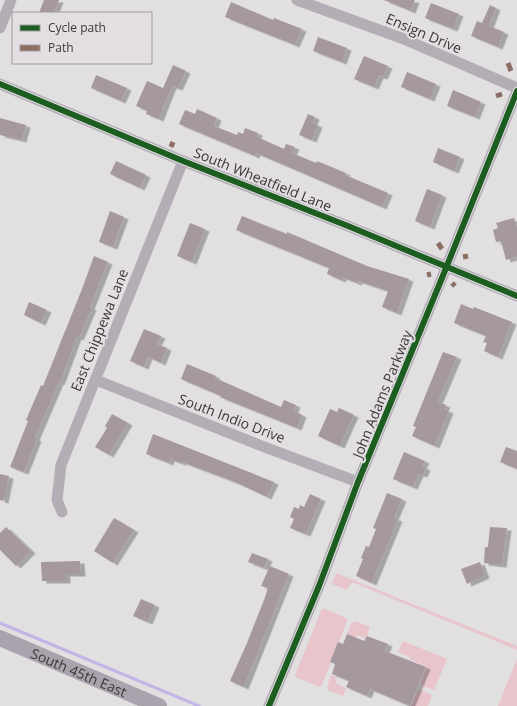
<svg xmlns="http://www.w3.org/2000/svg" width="517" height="706" font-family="'Open Sans',sans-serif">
<defs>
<filter id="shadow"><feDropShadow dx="4.5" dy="2.5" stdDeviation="0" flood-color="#0004"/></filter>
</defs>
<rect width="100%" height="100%" fill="#e1dfe0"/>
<g fill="#e8c4cb">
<polygon points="336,573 517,646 517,650 352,582 347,590 332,584"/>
<polygon points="322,609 325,609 348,619 321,687 297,678 295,675"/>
<polygon points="355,621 370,627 366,638 357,635 355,638 347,634 352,622 354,623"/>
<polygon points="403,641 447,659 434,690 420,685 427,667 409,659 410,657 398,652"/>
<polygon points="517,659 517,706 498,706"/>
<polygon points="331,675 337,677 336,681 337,684 346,688 343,696 328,690 328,688 327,687"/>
<polygon points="419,689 432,695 428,706 411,706"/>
</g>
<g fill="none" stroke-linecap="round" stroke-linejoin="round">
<polyline stroke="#c2b5e8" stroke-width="3" points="0,623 199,706"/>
</g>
<g fill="#a6989f" filter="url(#shadow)">
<polygon points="44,0 59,0 54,13 39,13"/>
<polygon points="384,0 415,0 411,11"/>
<polygon points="231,2 273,20 274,18 302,29 295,45 225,17"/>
<polygon points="431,3 459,14 453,29 425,18"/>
<polygon points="490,5 496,8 489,26 504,32 498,47 471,36 477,21 482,23"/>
<polygon points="318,37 347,48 342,62 313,51"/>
<polygon points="364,56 388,66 383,77 379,76 374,87 354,79"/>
<polygon points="173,65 186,71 178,88 172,86 159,119 146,114 147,111 136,106 147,81 163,88"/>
<polygon points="407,72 436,84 430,99 401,87"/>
<polygon points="96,75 127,88 121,101 91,88"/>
<polygon points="453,90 481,102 475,117 447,106"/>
<polygon points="197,109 217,118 214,126 237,135 238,132 243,134 245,128 258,133 257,137 284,149 286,144 295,147 292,153 316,163 317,161 346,173 345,175 388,193 382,207 256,153 255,156 179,124 185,110 195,114"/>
<polygon points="308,114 315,117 313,123 318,125 312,140 299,135"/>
<polygon points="0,118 26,125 22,140 0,135"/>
<polygon points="438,148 460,157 454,171 433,162"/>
<polygon points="116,161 146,175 140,188 110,174"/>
<polygon points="427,189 442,195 430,227 415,221"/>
<polygon points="110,211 124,217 113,247 99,242"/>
<polygon points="242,216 287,234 287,232 367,266 409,279 397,313 382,307 388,291 358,281 357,283 342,277 341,280 327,274 329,268 236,230"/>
<polygon points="514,218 517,228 517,257 506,260 501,241 496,242 493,230 498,228 496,223"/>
<polygon points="190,223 205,229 192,262 177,256"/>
<polygon points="94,256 108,262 90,307 92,308 79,338 77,337 60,383 59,382 35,438 37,439 24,472 10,467 28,421 26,420 41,385 43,386 82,289"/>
<polygon points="29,302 47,310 41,323 24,315"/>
<polygon points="461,304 473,309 474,307 512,322 498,357 484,351 487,343 483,342 486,336 454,323"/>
<polygon points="144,329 161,336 157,344 167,348 161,363 148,357 144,367 130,361"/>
<polygon points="443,352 457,357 438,402 446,405 444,409 449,411 435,446 412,436 416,427 413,426"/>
<polygon points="187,364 216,376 215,378 281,407 284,400 296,405 294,411 302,415 297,428 220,397 221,396 181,379"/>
<polygon points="339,408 354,415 340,446 318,436 330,409 337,412"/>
<polygon points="112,414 128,423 109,455 95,447 107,428 105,426"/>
<polygon points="153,434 274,482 267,497 235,482 182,462 181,463 170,459 169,463 146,454"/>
<polygon points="506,447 517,451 517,469 500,462"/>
<polygon points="404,452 425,461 422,466 426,468 423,475 419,474 413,487 393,479"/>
<polygon points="0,474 9,476 4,501 0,500"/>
<polygon points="387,493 402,499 394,518 398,519 372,583 356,576 363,559 361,558 366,546 369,547 376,529 373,528"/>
<polygon points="310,494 321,499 306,534 290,528 294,519 290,517 294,507 299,509 300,505 304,507"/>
<polygon points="114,518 134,530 113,563 94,551"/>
<polygon points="6,527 31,551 16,566 0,550 0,533"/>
<polygon points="490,527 507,528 502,565 484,563 485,547 488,547"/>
<polygon points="252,553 268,559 264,568 248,562"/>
<polygon points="80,561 81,574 66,574 66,581 42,581 41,562"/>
<polygon points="480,562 485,576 467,584 461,569"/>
<polygon points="270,566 289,574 244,687 230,681 247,643 264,600 268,588 261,586"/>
<polygon points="141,599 155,605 148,622 133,616"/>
<polygon points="347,634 364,641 367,636 388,644 385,651 426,667 410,706 370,689 367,696 346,687 349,681 332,674 335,664 330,662 338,642 343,644"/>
</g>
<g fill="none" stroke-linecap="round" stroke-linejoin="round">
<g stroke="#b3adb6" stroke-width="11">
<polyline points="297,0 404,39 517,88"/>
<polyline points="0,28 11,0"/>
<polyline points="0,84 183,161 348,226 517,296"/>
<polyline points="96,380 267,448 358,482"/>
<polyline points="62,512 57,500 61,465 183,161"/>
<polyline points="269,706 319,586 358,482 442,278 517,91"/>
</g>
<path stroke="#aaa3ae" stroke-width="16" id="s1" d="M0,638l159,68"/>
<g stroke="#8d6e63" stroke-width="5" stroke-dasharray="10 5" stroke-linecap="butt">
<polyline points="508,63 511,71"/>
<polyline points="496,96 502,94"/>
<polyline points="171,147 173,142"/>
<polyline points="438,243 442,249"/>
<polyline points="463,257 468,256"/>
<polyline points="427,275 431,274"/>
<polyline points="452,283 455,286"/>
</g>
<g stroke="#e2dee1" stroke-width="8">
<g id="cycleway">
<polyline points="0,84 183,161 348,226 517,296"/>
<polyline points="269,706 319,586 358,482 442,278 517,91"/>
</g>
</g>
<use href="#cycleway" stroke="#1b5e20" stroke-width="6"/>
</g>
<g text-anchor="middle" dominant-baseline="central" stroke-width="4" stroke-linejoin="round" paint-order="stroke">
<g font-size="14" fill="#3b393a" stroke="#e2dee1">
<text transform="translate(424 33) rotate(23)">Ensign Drive</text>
<text transform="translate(263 179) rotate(22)">South Wheatfield Lane</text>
<text transform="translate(99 330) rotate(-68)">East Chippewa Lane</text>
<text transform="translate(382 394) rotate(-68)">John Adams Parkway</text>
<text transform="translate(232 418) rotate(21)">South Indio Drive</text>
<text stroke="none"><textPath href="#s1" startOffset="86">South 45th East</textPath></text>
</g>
</g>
<rect x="12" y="12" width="140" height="52" fill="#e2dee1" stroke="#9f9c9e"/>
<rect x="20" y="25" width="20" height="6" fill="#1b5e20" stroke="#9f9c9e"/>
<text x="48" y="32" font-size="12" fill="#3b393a">Cycle path</text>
<rect x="20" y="45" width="20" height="6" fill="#8d6e63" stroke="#9f9c9e"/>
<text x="48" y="52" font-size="12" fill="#3b393a">Path</text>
</svg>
